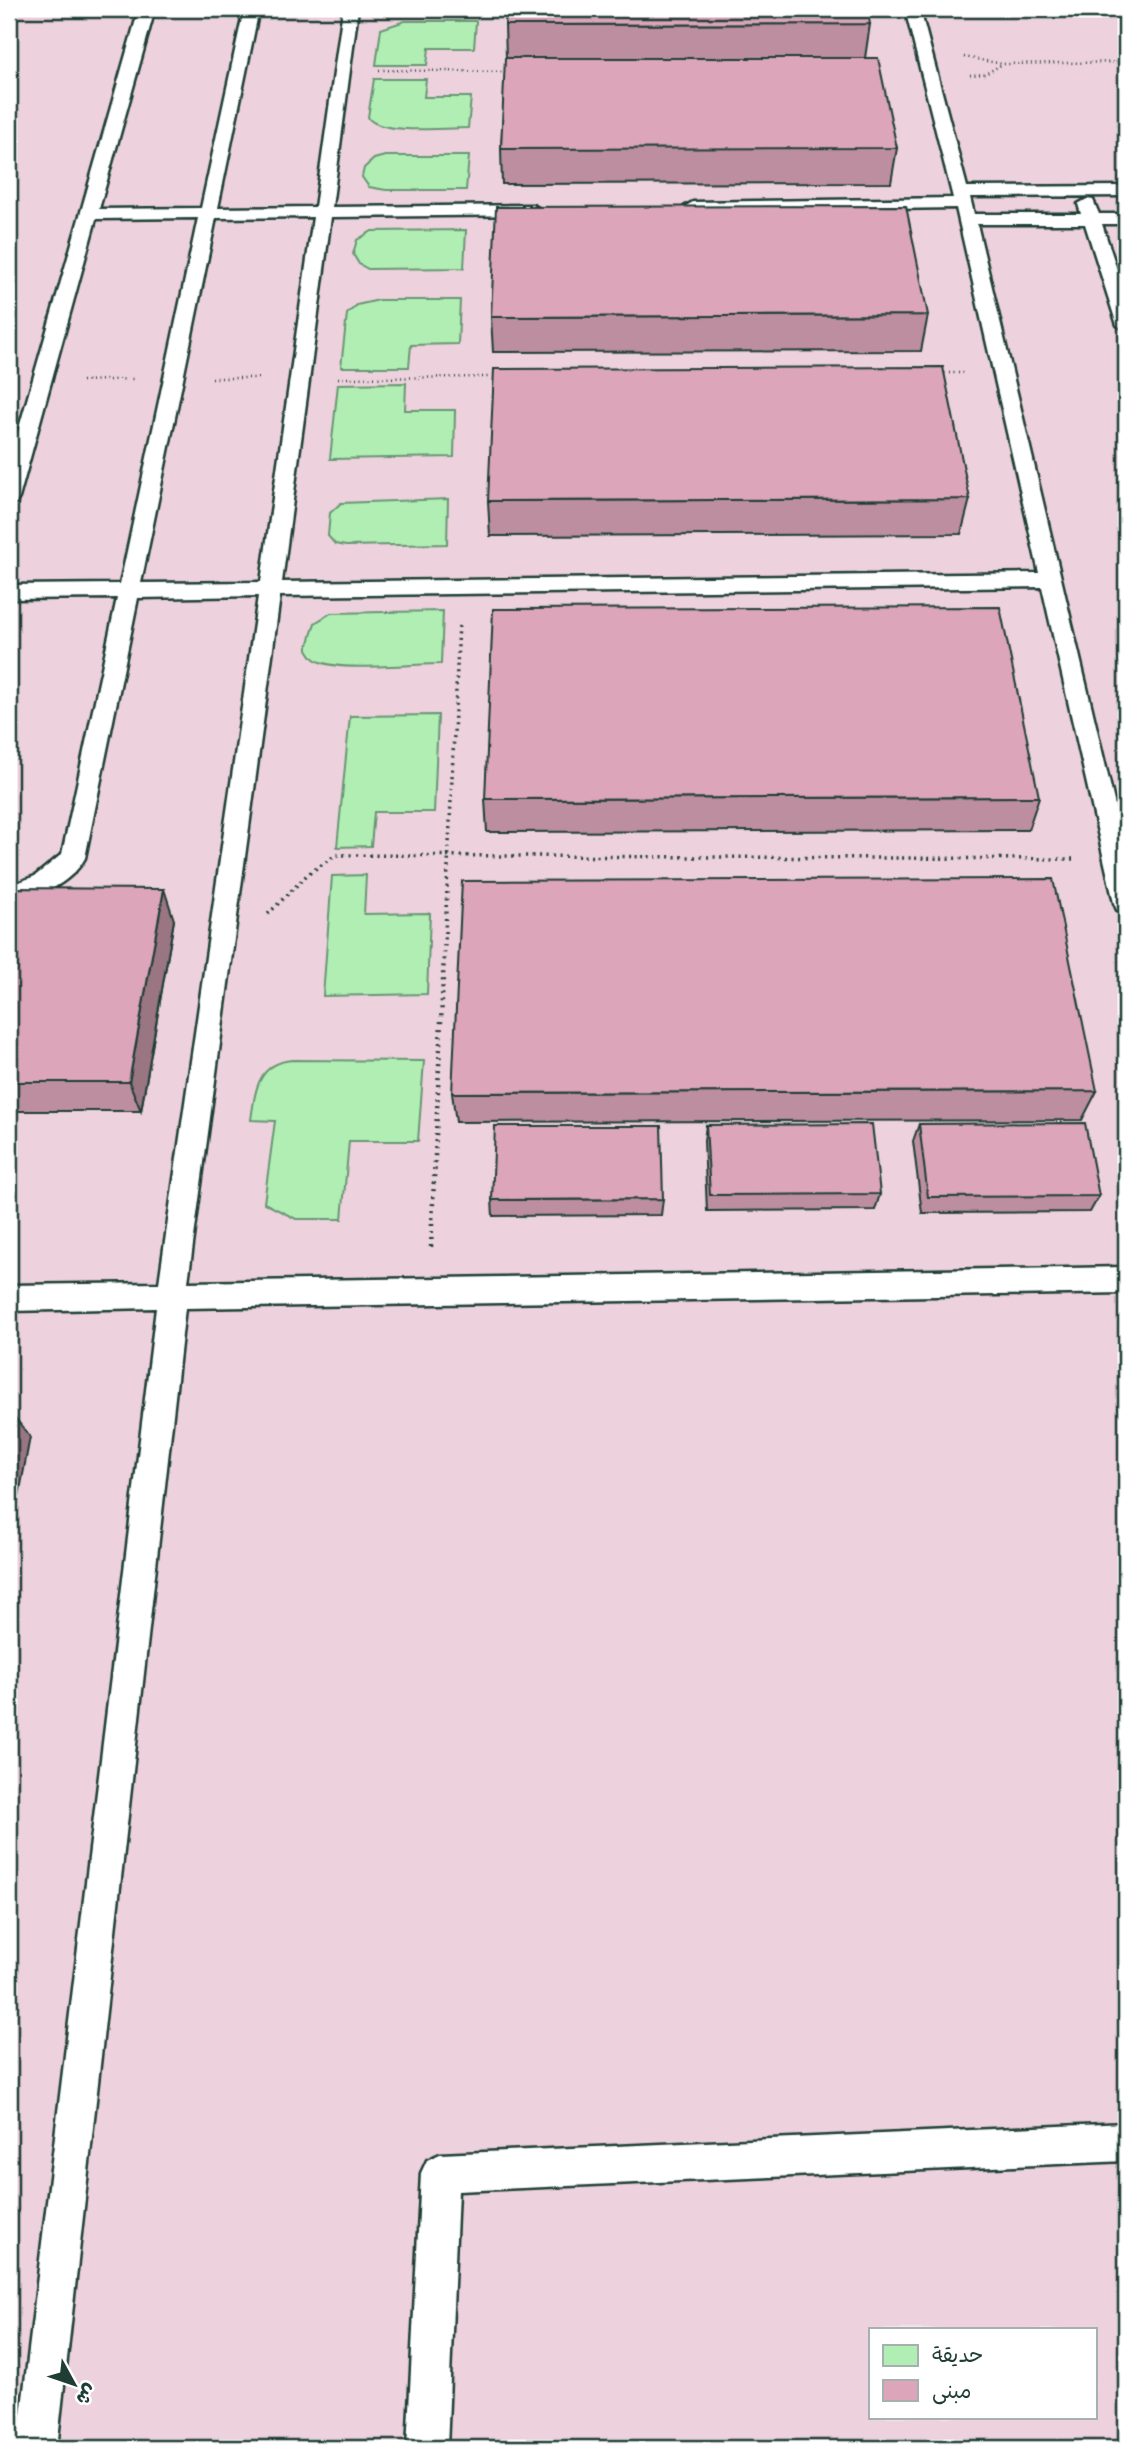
<svg xmlns="http://www.w3.org/2000/svg" width="1135" height="2457" font-family="Itim,'Playpen Sans Arabic',sans-serif">
<rect width="100%" height="100%" fill="#f4e4ea"/>
<filter id="ink" filterUnits="userSpaceOnUse"><feTurbulence type="fractalNoise" baseFrequency=".0143" numOctaves="2"/><feDisplacementMap in="SourceGraphic" scale="14" xChannelSelector="R" yChannelSelector="G"/><feConvolveMatrix kernelMatrix="1 2 1 2 8 2 1 2 1" color-interpolation-filters="sRGB"/></filter>
<g filter="url(#ink)">
<path fill="#edd1dc" fill-rule="evenodd" d="M9,9h1117v2439h-1117zM871,2329h224v88h-224z"/>
<g fill="#b1eeb4" stroke="#689674" stroke-width="2">
<polygon points="405,21 476,21 474,48 429,48 427,65 376,65 381,29"/>
<path d="M374,79h52l-2,18h47l-3,31c-20,0 -91,7 -100,-11z"/>
<polygon points="385,156 469,156 466,190 386,190 369,187 362,177 364,168 374,159"/>
<polygon points="466,230 464,268 368,269 359,264 353,254 357,240 372,231"/>
<polygon points="379,300 460,300 458,344 411,345 409,367 341,367 347,314 357,305"/>
<polygon points="406,383 405,410 455,410 454,457 330,459 338,384"/>
<polygon points="448,499 447,544 346,546 335,544 328,536 330,513 341,503"/>
<path d="M443,611l-2,53c-27,0 -101,8 -123,-3 -6,-2 -8,-7 -11,-12l8,-26 16,-10z"/>
<polygon points="438,715 434,812 374,812 371,846 337,847 350,716"/>
<polygon points="366,875 364,914 430,913 427,994 323,996 332,876"/>
<path d="M292,1060l132,1 -6,80h-69l-7,78h-46l-32,-16 11,-82 -24,-1c4,-28 6,-57 41,-60z"/>
</g>
<g fill="none" stroke-linecap="round" stroke-linejoin="round">
<g stroke="#1f3d34" stroke-width="5">
<g id="service">
<path d="M139,9h16l-56,200 102,-1 43,-199h15l-41,199 97,-1 28,-198h15l-26,198 201,-2 9,5 -9,5 -202,2 -49,365 757,-9 -83,-365 -263,4 -9,-5 9,-5 260,-4 -48,-189h15l47,178 159,-1v10l-156,1 4,17h107l-3,-10 9,-5 6,1 6,14h27v10h-24l24,73v34l-9,-6 -32,-101h-108l149,628v60l-9,-2 -3,-7 -72,-316 -762,9 -92,686 938,-15v26l-941,15 -128,1140h-40l139,-1140 -147,3v-26l150,-2 99,-687 -120,2 -53,260c-15,27 -48,39 -76,47v-19l26,-10 27,-22 55,-256 -108,1v-14l111,-1 78,-366 -102,1 -77,279 -3,5 -7,1v-41zM313,217l-52,365 -120,1 75,-365z"/>
<polygon points="1126,2123 1126,2161 458,2191 447,2448 407,2448 421,2173 427,2160 440,2154"/>
</g>
</g>
<g stroke="#1f3d34" stroke-width="2.5" stroke-dasharray="1 3.5" stroke-linecap="butt">
<polyline points="964,57 1003,64 1126,62"/>
<polyline points="379,70 507,72"/>
<polyline points="970,75 985,74 1003,64"/>
<polyline points="940,373 963,373"/>
<polyline points="212,378 259,378"/>
<polyline points="338,378 497,377"/>
<polyline points="82,381 133,379"/>
</g>
<g stroke="#1f3d34" stroke-width="3.5" stroke-dasharray="2 4.5" stroke-linecap="butt">
<polyline points="268,914 308,874 336,855 1073,859"/>
<polyline points="445,933 459,623"/>
</g>
<polyline stroke="#1f3d34" stroke-width="4.5" stroke-dasharray="2 5" stroke-linecap="butt" points="431,1247 445,932"/>
<use href="#service" fill="#fff" fill-rule="evenodd"/>
</g>
<g fill="#bd8ea0" stroke="#1f3d34" stroke-width="2">
<polygon points="870,24 865,58 897,148 891,183 502,184 501,149 506,58 505,25"/>
<polygon points="928,315 921,351 493,352 491,317"/>
<polygon points="970,499 961,534 490,536 488,501"/>
<polygon points="1039,797 1028,830 487,832 485,799"/>
<polygon points="9,888 174,920 141,1111 9,1111"/>
<polygon points="1097,1091 1082,1120 456,1122 452,1093"/>
<polygon points="919,1124 1099,1196 1090,1212 922,1213 913,1141"/>
<polygon points="706,1125 880,1194 875,1210 707,1211 704,1141"/>
<polygon points="663,1199 661,1215 493,1216 492,1200"/>
</g>
<g fill="#9a7482" stroke="#1f3d34" stroke-width="2">
<polygon points="164,889 174,920 141,1111 129,1082"/>
<polygon points="13,1415 30,1437 9,1550 9,1435"/>
</g>
<g fill="#dca5ba" stroke="#1f3d34" stroke-width="2">
<polygon points="506,9 867,9 870,24 505,25"/>
<polygon points="505,58 878,58 897,148 501,149"/>
<polygon points="906,206 928,315 491,317 496,207"/>
<polygon points="943,367 970,499 488,501 494,369"/>
<polygon points="1000,607 1039,797 485,799 493,609"/>
<polygon points="1053,879 1097,1091 452,1093 462,881"/>
<polygon points="9,888 164,889 129,1082 9,1082"/>
<polygon points="1085,1123 1099,1196 928,1197 919,1124"/>
<polygon points="872,1124 880,1194 710,1195 706,1125"/>
<polygon points="495,1126 661,1126 663,1199 492,1200"/>
<polygon points="9,1415 13,1415 9,1435"/>
</g>
</g>
<rect width="1135" height="2457" fill="none" stroke="#fff" stroke-width="35"/>
<rect x="18" y="18" width="1100" height="2422" fill="none" stroke="#1f3d34" stroke-width="2.5" filter="url(#ink)"/>
<rect x="869" y="2328" width="228" height="91" fill="#ffffff" stroke="#a5b1ae" stroke-width="2"/>
<rect x="883" y="2345" width="35" height="21" fill="#b1eeb4" stroke="#a5b1ae" stroke-width="2"/>
<text x="932" y="2362" font-size="21" fill="#1f3d34">حديقة</text>
<rect x="883" y="2380" width="35" height="21" fill="#dca5ba" stroke="#a5b1ae" stroke-width="2"/>
<text x="932" y="2398" font-size="21" fill="#1f3d34">مبنى</text>
<g transform="translate(74 2384) rotate(130)" stroke="#ffffff" stroke-width="5" paint-order="stroke">
<path d="M0-5L12 26L0 18L-12 26Z" fill="#1f3d34"/>
<text y="-10" font-size="19" font-weight="bold" text-anchor="middle" fill="#1f3d34">ش</text>
</g>
</svg>
